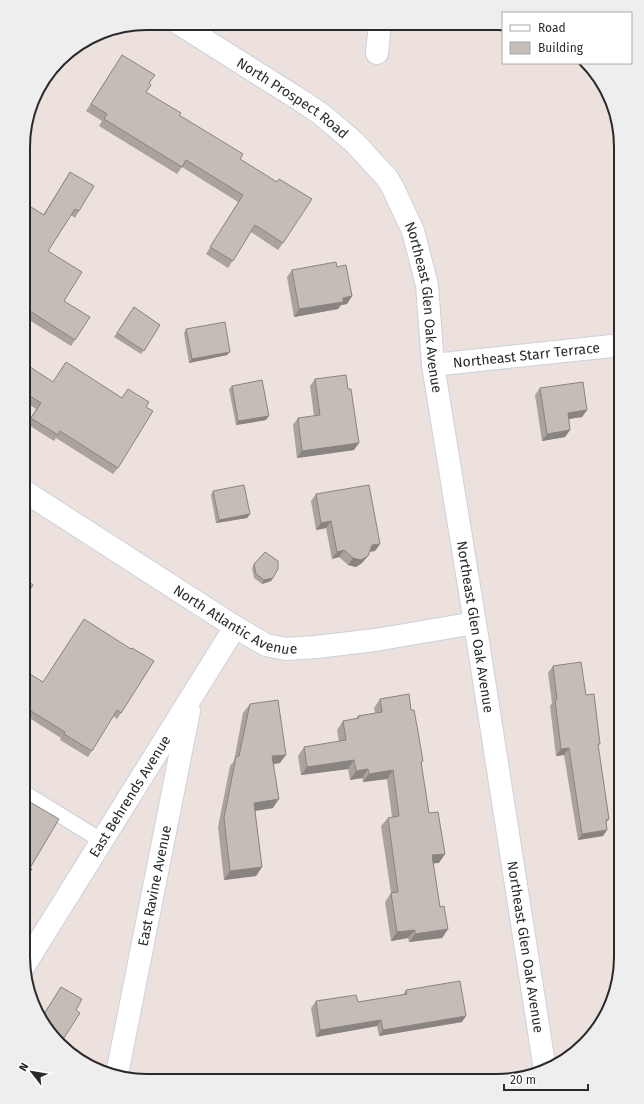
<svg xmlns="http://www.w3.org/2000/svg" width="644" height="1104" font-family="'Fira Sans',sans-serif">
<rect width="100%" height="100%" fill="#ece1dc"/>
<g fill="none" stroke-linecap="round" stroke-linejoin="round">
<g stroke="#cad2dc" stroke-width="17">
<polyline id="lane" points="23,792 102,841"/>
</g>
<g stroke="#cad2dc" stroke-width="24">
<g id="street">
<polyline points="377,53 380,24"/>
<path id="s1" d="M433,365l188,-20"/>
<path id="s2" d="M24,491l208,134 34,20 20,4 30,-2 59,-7 100,-17"/>
<path id="s3" d="M24,966l211,-339"/>
<path id="s4" d="M117,1074l72,-363"/>
</g>
</g>
<g stroke="#cad2dc" stroke-width="24">
<g id="secondary">
<path id="s5" d="M178,23l122,77 21,14 33,28 33,36 6,10 20,43 14,54 6,80 42,258 70,447"/>
</g>
</g>
<use href="#lane" stroke="#fff" stroke-width="15"/>
<use href="#street" stroke="#fff" stroke-width="22"/>
<use href="#secondary" stroke="#fff" stroke-width="22"/>
</g>
<g fill="#a9a29d">
<polygon points="122,55 149,83 146,92 240,159 283,243 278,250 251,232 228,268 206,254 238,202 182,167 177,174 99,126 102,121 86,111"/>
<polygon points="70,172 79,211 75,218 71,215 48,251 64,301 75,340 71,346 26,318 43,215"/>
<polygon points="337,267 352,296 347,304 341,305 338,309 294,317 287,277 292,270"/>
<polygon points="134,307 160,325 141,354 114,337"/>
<polygon points="186,329 227,355 189,363 184,333"/>
<polygon points="66,362 122,398 128,389 146,407 118,468 113,474 56,438 54,441 27,424 36,409 24,401 24,363 53,382"/>
<polygon points="315,379 354,450 297,458 293,425 298,418 314,416 310,386"/>
<polygon points="232,386 266,420 236,425 229,389"/>
<polygon points="540,388 587,410 582,417 569,419 570,430 565,437 542,441 535,395"/>
<polygon points="213,491 250,514 247,518 216,523 211,495"/>
<polygon points="316,494 380,544 375,551 369,552 362,563 356,567 348,565 339,557 332,559 326,528 316,530 311,501"/>
<polygon points="254,564 271,581 262,584 254,578 252,568"/>
<polygon points="80,625 121,713 117,719 113,716 88,757 60,740 61,738 23,714 23,670 43,682"/>
<polygon points="553,666 586,695 598,746 609,819 606,823 607,830 603,836 578,840 564,755 556,756 550,706 552,703 548,673"/>
<polygon points="380,699 411,710 423,761 421,764 429,813 439,863 433,863 440,907 448,929 442,938 409,942 408,938 391,941 385,902 391,893 381,826 388,818 392,817 387,779 363,782 362,778 350,780 348,769 301,775 298,756 304,747 339,742 337,730 343,721 356,719 358,716 375,713 374,708"/>
<polygon points="250,704 280,763 273,764 273,808 255,811 262,867 256,876 224,880 218,827 230,766 234,761 243,713"/>
<polygon points="620,894 621,894 621,953 615,901"/>
<polygon points="61,987 76,1010 44,1026 40,1019"/>
<polygon points="406,990 462,1022 379,1036 377,1026 316,1037 311,1008 316,1001 358,1002 403,995"/>
</g>
<g fill="#898480">
<polygon points="352,296 347,304 341,305 338,309 294,317 299,309 343,298"/>
<polygon points="230,352 227,355 189,363 192,359"/>
<polygon points="587,410 582,417 562,420 568,413"/>
<polygon points="269,416 266,420 236,425 238,421"/>
<polygon points="570,430 565,437 542,441 547,434"/>
<polygon points="359,443 354,450 297,458 302,451"/>
<polygon points="250,514 247,518 216,523 219,520"/>
<polygon points="331,521 326,528 316,530 321,523"/>
<polygon points="380,544 375,551 367,552 372,545"/>
<polygon points="344,550 339,557 332,559 337,552"/>
<polygon points="368,556 362,563 356,567 348,565 353,558"/>
<polygon points="273,578 271,581 262,584 264,580"/>
<polygon points="569,748 564,755 556,756 561,749"/>
<polygon points="286,755 280,763 266,765 272,756"/>
<polygon points="354,760 348,769 301,775 307,767"/>
<polygon points="368,769 362,778 350,780 356,771"/>
<polygon points="393,770 387,779 363,782 369,774"/>
<polygon points="279,799 273,808 248,812 254,803"/>
<polygon points="607,830 603,836 578,840 582,834"/>
<polygon points="445,854 439,863 426,864 432,855"/>
<polygon points="262,867 256,876 224,880 230,871"/>
<polygon points="448,929 442,938 409,942 415,934"/>
<polygon points="415,930 408,938 391,941 397,932"/>
<polygon points="466,1016 462,1022 379,1036 383,1030"/>
<polygon points="381,1020 377,1026 316,1037 320,1030"/>
</g>
<g fill="#c4bcb7" stroke="#898480">
<polygon points="122,55 155,75 149,83 151,85 146,92 181,113 179,115 243,154 240,159 277,182 279,179 312,199 283,243 255,225 233,261 210,247 243,195 186,160 182,167 104,119 107,114 91,104"/>
<polygon points="70,172 94,186 79,211 75,209 48,251 82,272 64,301 90,317 75,340 30,311 24,321 24,207 26,204 44,215"/>
<polygon points="336,262 337,267 346,265 352,296 343,298 343,302 299,309 292,270"/>
<polygon points="134,307 160,325 144,351 117,333"/>
<polygon points="225,322 230,352 192,359 186,329"/>
<polygon points="66,362 122,398 128,389 149,402 146,407 153,411 118,468 60,431 58,435 31,418 41,403 24,392 24,363 53,382"/>
<polygon points="346,375 348,389 351,389 359,443 302,451 298,418 320,415 315,379"/>
<polygon points="262,380 269,416 238,421 232,386"/>
<polygon points="583,382 587,410 568,413 570,430 547,434 540,388"/>
<polygon points="244,485 250,514 219,520 213,491"/>
<polygon points="369,485 380,544 372,545 368,556 361,560 353,558 344,550 337,552 331,521 321,523 316,494"/>
<polygon points="265,552 278,561 278,569 273,578 264,580 256,574 254,564"/>
<polygon points="23,573 30,577 28,581 33,585 23,600"/>
<polygon points="84,619 131,649 132,648 154,661 121,713 117,710 92,751 64,734 65,732 23,706 23,670 43,682"/>
<polygon points="581,662 586,695 594,694 600,744 598,744 609,819 606,820 607,830 582,834 569,748 561,749 555,700 557,699 553,666"/>
<polygon points="409,694 411,710 414,710 417,726 423,761 421,762 429,813 438,812 445,854 432,855 440,907 444,906 448,929 415,934 415,930 397,932 391,893 398,892 388,818 399,816 393,770 369,774 368,769 356,771 354,760 307,767 304,747 346,740 343,721 359,718 358,716 382,712 380,699"/>
<polygon points="278,700 286,755 272,756 279,799 254,803 262,867 230,871 224,818 236,757 239,756 250,704"/>
<polygon points="23,798 59,819 30,868 32,869 23,884"/>
<polygon points="460,981 466,1016 383,1030 381,1020 320,1030 316,1001 356,995 358,1002 407,994 406,990"/>
<polygon points="61,987 82,999 76,1010 80,1013 60,1044 44,1026 41,1019"/>
<polygon points="61,1044 90,1063 71,1055"/>
</g>
<g text-anchor="middle" dominant-baseline="central" stroke-width="3.5" stroke-linejoin="round" paint-order="stroke">
<g font-size="14" fill="#2a2a2a" stroke="#fff">
<text stroke="none"><textPath href="#s5" startOffset="137">North Prospect Road</textPath></text>
<text stroke="none"><textPath href="#s5" startOffset="398">Northeast Glen Oak Avenue</textPath></text>
<text stroke="none"><textPath href="#s1" startOffset="94">Northeast Starr Terrace</textPath></text>
<text stroke="none"><textPath href="#s2" startOffset="249">North Atlantic Avenue</textPath></text>
<text stroke="none"><textPath href="#s5" startOffset="722">Northeast Glen Oak Avenue</textPath></text>
<text stroke="none"><textPath href="#s3" startOffset="200">East Behrends Avenue</textPath></text>
<text stroke="none"><textPath href="#s4" startOffset="192">East Ravine Avenue</textPath></text>
<text stroke="none"><textPath href="#s5" startOffset="1046">Northeast Glen Oak Avenue</textPath></text>
</g>
</g>
<path d="M0 0H644V1104H0ZM147 30H497A117 117 0 0 1 614 147V957A117 117 0 0 1 497 1074H147A117 117 0 0 1 30 957V147A117 117 0 0 1 147 30Z" fill="#eee" fill-rule="evenodd"/>
<path fill="none" stroke="#2a2a2a" stroke-width="2" d="M147 30H497A117 117 0 0 1 614 147V957A117 117 0 0 1 497 1074H147A117 117 0 0 1 30 957V147A117 117 0 0 1 147 30Z"/>
<rect x="502" y="12" width="130" height="52" fill="#ffffff" stroke="#aaaaaa"/>
<rect x="510" y="25" width="20" height="6" fill="#ffffff" stroke="#aaaaaa"/>
<text x="538" y="32" font-size="12" fill="#2a2a2a">Road</text>
<rect x="510" y="42" width="20" height="12" fill="#c4bcb7" stroke="#aaaaaa"/>
<text x="538" y="52" font-size="12" fill="#2a2a2a">Building</text>
<g transform="translate(32 1072) rotate(301)" stroke="#ffffff" stroke-width="3" paint-order="stroke">
<path d="M0-3L7 15L0 10L-7 15Z" fill="#2a2a2a"/>
<text y="-6" font-size="11" font-weight="bold" text-anchor="middle" fill="#2a2a2a">N</text>
</g>
<path d="M504 1084v6h84v-6" fill="none" stroke="#2a2a2a" stroke-width="2"/>
<text x="510" y="1084" font-size="12" fill="#2a2a2a" stroke="#ffffff" stroke-width="3" paint-order="stroke">20 m</text>
</svg>
